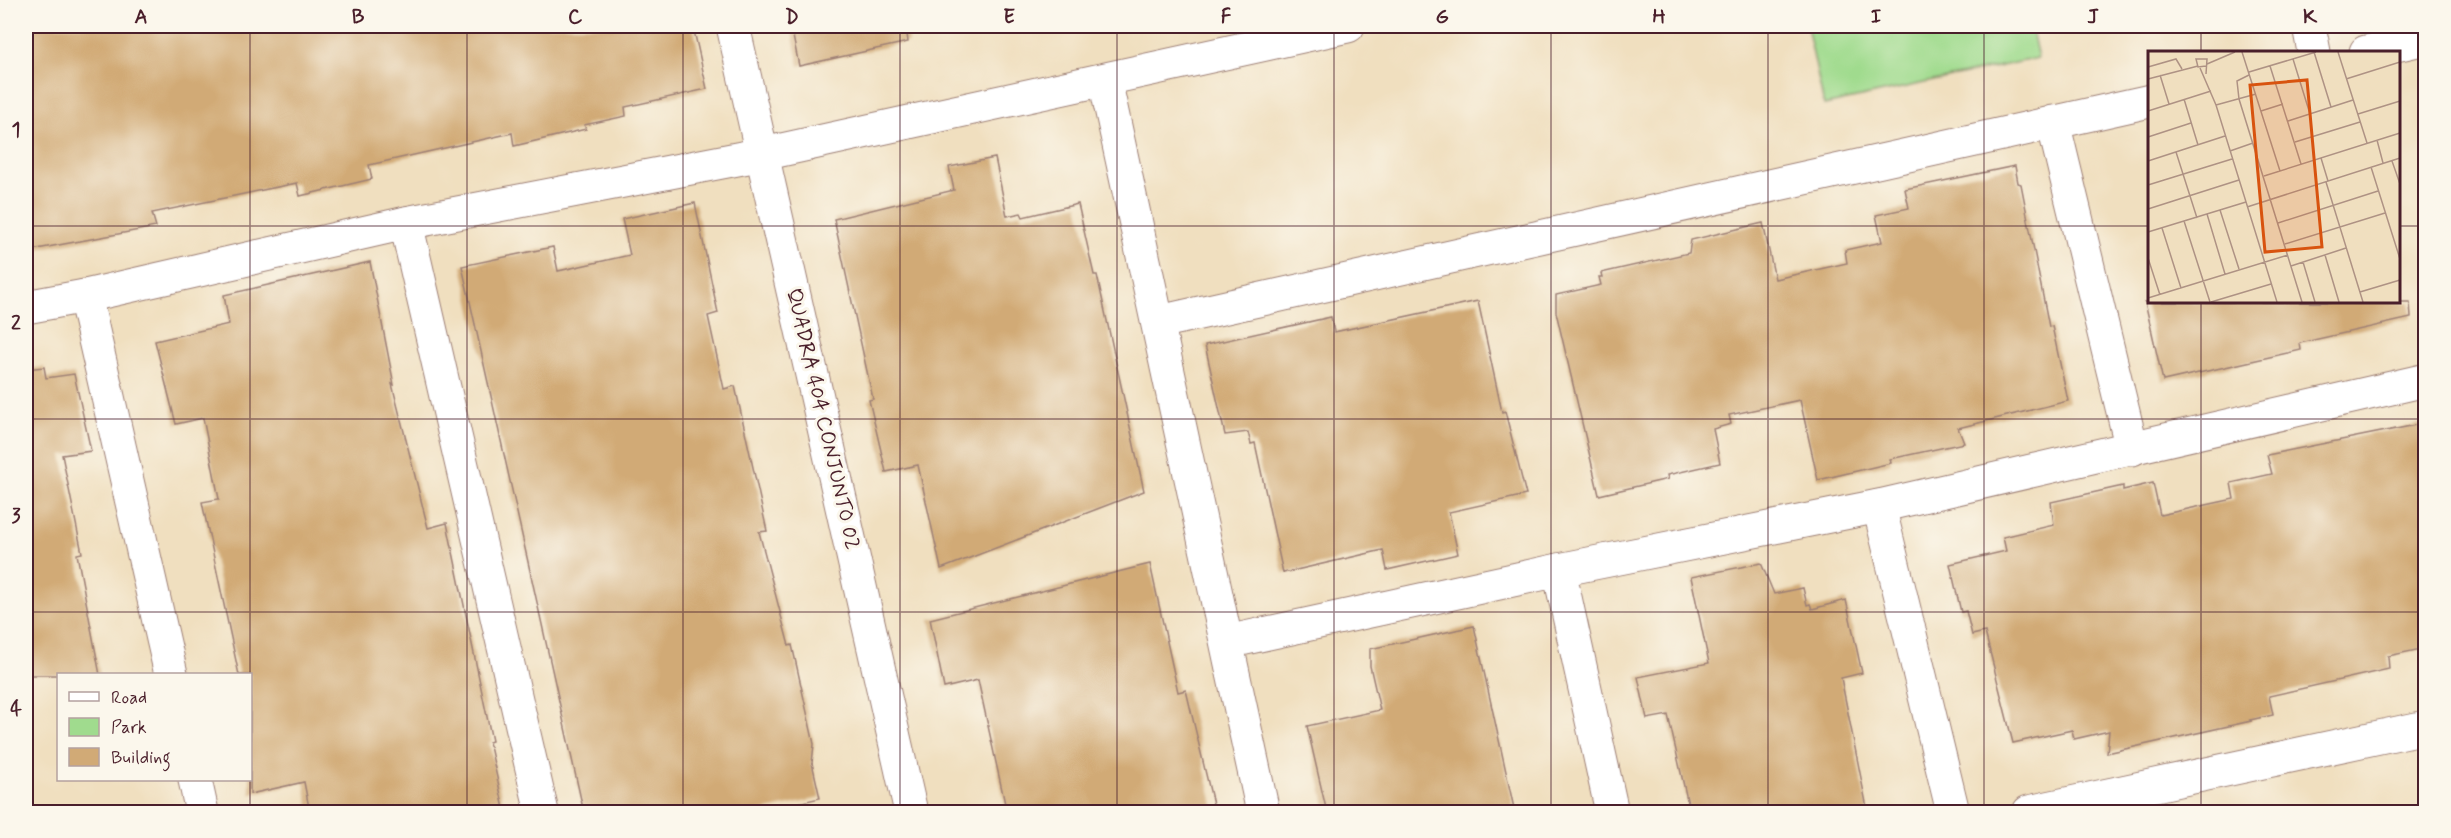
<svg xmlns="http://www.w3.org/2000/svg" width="2451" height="838" font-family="Mynerve,sans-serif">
<rect width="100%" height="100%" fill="#fbf7ec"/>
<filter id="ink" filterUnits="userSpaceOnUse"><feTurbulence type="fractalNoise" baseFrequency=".0167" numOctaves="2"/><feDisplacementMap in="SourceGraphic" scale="12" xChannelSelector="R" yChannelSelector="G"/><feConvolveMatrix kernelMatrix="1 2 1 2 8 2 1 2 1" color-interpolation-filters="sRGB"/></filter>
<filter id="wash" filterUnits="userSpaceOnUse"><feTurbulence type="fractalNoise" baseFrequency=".008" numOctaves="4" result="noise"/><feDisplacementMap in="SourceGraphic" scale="24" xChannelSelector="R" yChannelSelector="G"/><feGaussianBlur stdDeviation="1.35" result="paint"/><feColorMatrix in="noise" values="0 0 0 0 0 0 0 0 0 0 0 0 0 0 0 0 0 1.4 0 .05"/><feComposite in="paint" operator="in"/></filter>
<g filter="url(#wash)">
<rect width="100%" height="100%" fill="#f0dfbf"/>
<polygon fill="#a0db8e" stroke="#757d5c" stroke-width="1.5" points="1807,26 2031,26 2038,58 1824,105"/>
<g id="blocks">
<g fill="#d1aa76">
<polygon points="26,26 693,26 707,89 625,107 626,116 584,125 586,129 514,146 512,133 369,165 372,179 300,196 297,183 152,213 156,227 26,251"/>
<polygon points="791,26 906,26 908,42 799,66"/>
<polygon points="995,158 1007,216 1021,213 1023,217 1078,204 1094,275 1097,275 1144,491 941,569 918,465 886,472 869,400 873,399 834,219 954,190 949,167"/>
<polygon points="2015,166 2018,183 2021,184 2049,327 2052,326 2068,401 1958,428 1964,443 1890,459 1891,463 1818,480 1800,400 1729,415 1731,424 1713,429 1720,463 1667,475 1668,479 1599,495 1556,312 1556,295 1601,285 1599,277 1602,277 1601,273 1689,253 1691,240 1763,223 1775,279 1847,263 1845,250 1882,242 1876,215 1909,208 1905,189"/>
<polygon points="695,203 718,313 708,316 724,389 735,386 767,531 759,532 789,646 792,645 814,744 812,763 820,798 754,813 584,813 462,266 553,247 558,271 630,255 622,219"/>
<polygon points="370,262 394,385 392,384 428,528 447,523 492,741 489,742 505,813 310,813 304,782 250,794 250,675 239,675 202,502 219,499 203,418 176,424 155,341 229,324 224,295"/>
<polygon points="1478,301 1502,412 1505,411 1526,495 1449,512 1458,554 1387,570 1383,550 1283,573 1255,443 1251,444 1248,432 1225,435 1205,345 1331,317 1334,332"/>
<polygon points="2145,302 2410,302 2411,318 2300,343 2301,350 2163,381"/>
<polygon points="44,367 46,378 74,374 91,451 62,455 82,553 77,554 100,675 26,675 26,369"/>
<polygon points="2426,423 2426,648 2388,656 2389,669 2269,696 2273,715 2250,720 2251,721 2107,753 2109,731 2074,739 2072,730 2013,743 1985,632 1972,635 1966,611 1961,612 1950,564 2006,551 2003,537 2054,525 2051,502 2123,486 2123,490 2153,483 2160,515 2234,499 2231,483 2272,474 2267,455"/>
<polygon points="1761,563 1774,594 1803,588 1807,605 1810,604 1812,609 1846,600 1862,673 1841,678 1868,813 1690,813 1668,715 1647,719 1638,677 1709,663 1691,577"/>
<polygon points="1150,564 1178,692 1186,690 1214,808 1194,813 1007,813 978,680 944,688 930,619"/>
<polygon points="1474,626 1515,813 1327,813 1307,726 1380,710 1370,666 1370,649"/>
</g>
</g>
</g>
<g filter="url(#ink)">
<use href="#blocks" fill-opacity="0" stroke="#9d7f75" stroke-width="1.5"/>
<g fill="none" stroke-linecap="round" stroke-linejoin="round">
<g stroke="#9d7f75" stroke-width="35">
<g id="street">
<polyline points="2309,26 2314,52"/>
<polyline points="2366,52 2426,38"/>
<polyline points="1105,80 1263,812"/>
<polyline points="2053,122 2132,449"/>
<polyline points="406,223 542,812"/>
<polyline points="85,296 171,674"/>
<polyline points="26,307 85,296 406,223 763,154 1348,26"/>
<polyline points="1159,322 2150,101"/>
<polyline points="1879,506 1953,812"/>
<polyline points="1559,570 1612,812"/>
<polyline points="1227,642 1559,570 1879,506 2426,380"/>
<polyline points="195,780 202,812"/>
<polyline points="2029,812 2426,727"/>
</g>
</g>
<g stroke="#9d7f75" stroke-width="35">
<polyline id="secondary" points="733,26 911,812"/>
</g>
<use href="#street" stroke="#fff" stroke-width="33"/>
<use href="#secondary" stroke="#fff" stroke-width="33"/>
</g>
</g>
<path fill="none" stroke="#4a1f2b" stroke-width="1.5" stroke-opacity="0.55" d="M250,26v648M467,26v786M683,26v786M900,26v786M1117,26v786M1334,26v786M1551,26v786M1768,26v786M1984,26v786M2201,26v26M26,226h2124M2398,226h28M2201,302v510M26,419h2400M26,612h2400M250,780v32"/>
<g text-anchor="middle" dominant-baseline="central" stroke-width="6" stroke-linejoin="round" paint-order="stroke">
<g font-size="21" fill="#4a1f2b" stroke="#fbf7ec">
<text transform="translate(823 419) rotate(77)">QUADRA 404 CONJUNTO 02</text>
</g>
</g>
<g transform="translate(2148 51)">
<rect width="252" height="252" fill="#f0dfbf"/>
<path fill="none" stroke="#ae9284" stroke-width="1.5" d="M94,1l38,119M166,1l17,55M190,1l29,91M145,8l17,55M59,13l28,-12M122,15l31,98M0,16l28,-8 6,10M52,17l16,37 61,197M101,21l67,-20M58,23l1,-15h-11l2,8 8,-1M12,24l9,29M101,24l-12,6 2,18 63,203M0,28l50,-13M198,28l54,-17M36,48l14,46M68,54l40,-11M0,60l63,-20M113,60l22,-7M210,63l42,-13M140,70l65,-21M0,86l43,-14M229,89l6,23M147,91l65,-20M82,100l23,-8M28,101l21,66M173,107l7,23M0,110l77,-25M244,110l8,23M223,116l29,92M116,125l136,-43M178,131l37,120M0,134l84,-26M99,156l153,-49M0,158l91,-29M72,159l19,59M59,163l18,60M36,170l26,81M130,172l100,-32M14,177l19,60M0,181l98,-30M137,193l100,-31M177,204l14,47M0,207l12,37M155,211l12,40M143,215l55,-18M212,241l40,-12M0,247l140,-43M63,251l60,-18"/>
<path fill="#d8530f" fill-opacity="0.15" stroke="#d8530f" stroke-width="3" d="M159,29l15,167 -57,5 -15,-167z"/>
<rect width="252" height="252" fill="none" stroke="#4a1f2b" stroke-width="3"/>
</g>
<rect width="2451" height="838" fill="none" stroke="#fbf7ec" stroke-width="66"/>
<rect x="57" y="673" width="195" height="108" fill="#fbf7ec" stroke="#b4a19f" stroke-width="1.5"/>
<rect x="69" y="692" width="30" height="9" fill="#ffffff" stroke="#b4a19f" stroke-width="1.5"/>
<text x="111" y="703" font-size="18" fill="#4a1f2b">Road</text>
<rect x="69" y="718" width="30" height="18" fill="#a0db8e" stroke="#b4a19f" stroke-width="1.5"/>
<text x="111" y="733" font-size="18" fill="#4a1f2b">Park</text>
<rect x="69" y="748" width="30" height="18" fill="#d1aa76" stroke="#b4a19f" stroke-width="1.5"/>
<text x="111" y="763" font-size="18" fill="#4a1f2b">Building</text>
<rect x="33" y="33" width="2385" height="772" fill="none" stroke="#4a1f2b" stroke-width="2"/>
<g font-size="20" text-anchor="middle" font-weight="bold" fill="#4a1f2b">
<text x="141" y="23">A</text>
<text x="358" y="23">B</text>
<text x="575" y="23">C</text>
<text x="792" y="23">D</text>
<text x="1009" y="23">E</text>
<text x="1226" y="23">F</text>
<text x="1442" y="23">G</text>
<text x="1659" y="23">H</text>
<text x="1876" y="23">I</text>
<text x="2093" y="23">J</text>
<text x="2310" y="23">K</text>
<text x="16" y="136">1</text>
<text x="16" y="329">2</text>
<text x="16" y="522">3</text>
<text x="16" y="715">4</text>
</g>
</svg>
